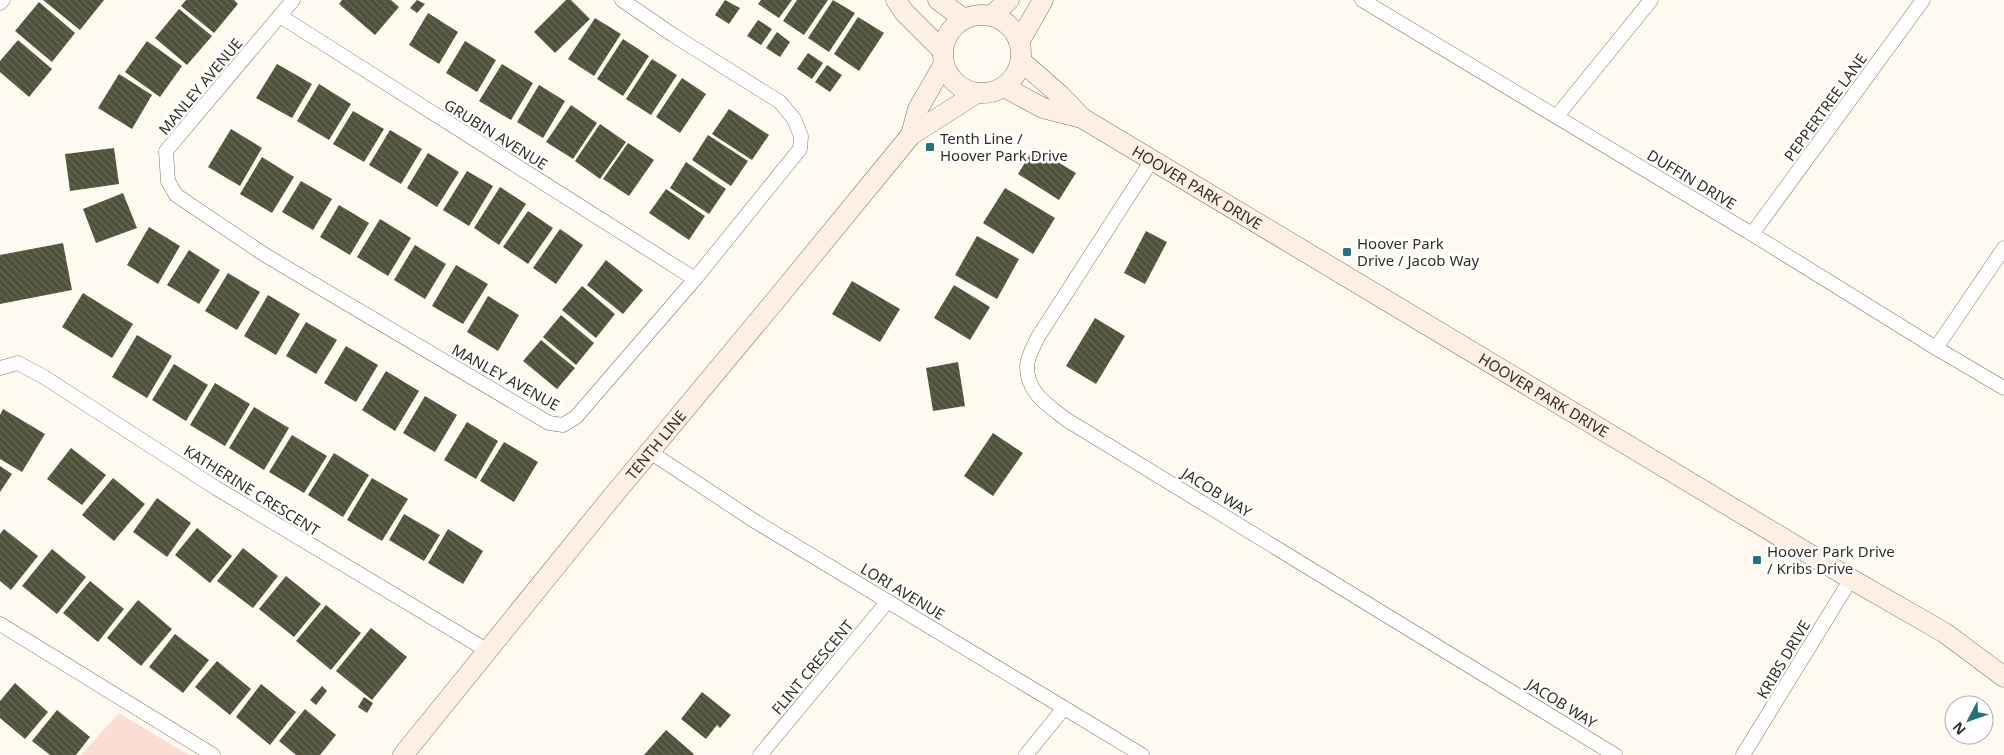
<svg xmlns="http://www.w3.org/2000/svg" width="2004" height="755" font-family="'Noto Sans',sans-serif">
<defs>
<pattern id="building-back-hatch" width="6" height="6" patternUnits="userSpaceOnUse" patternTransform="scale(1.25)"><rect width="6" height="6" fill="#4f523b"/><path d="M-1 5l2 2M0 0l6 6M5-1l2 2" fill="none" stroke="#666855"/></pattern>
</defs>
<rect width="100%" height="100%" fill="#fefaf0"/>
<polygon fill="#fbded3" points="119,713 189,755 81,755"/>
<g fill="url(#building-back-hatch)">
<polygon points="43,0 104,0 80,30"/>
<polygon points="186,0 234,0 238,4 214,33 181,6"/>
<polygon points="342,0 391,0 399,7 375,35 339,4"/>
<polygon points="417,0 425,4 417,13 410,8"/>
<polygon points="566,0 571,0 590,19 555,53 534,32"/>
<polygon points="725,0 740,8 729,24 715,15"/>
<polygon points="761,0 792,0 779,18 758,4"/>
<polygon points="797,0 828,0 804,35 783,21"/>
<polygon points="833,0 855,13 829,52 808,38"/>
<polygon points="39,2 75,33 52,62 15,31"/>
<polygon points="179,9 212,36 187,65 155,38"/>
<polygon points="428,13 458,32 439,64 409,45"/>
<polygon points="858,17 884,33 859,71 834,54"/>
<polygon points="595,18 621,34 594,76 568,59"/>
<polygon points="758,20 772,29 761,45 747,36"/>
<polygon points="777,32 790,42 780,57 766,48"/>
<polygon points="623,39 649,56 623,96 597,79"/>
<polygon points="18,40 52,69 29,97 0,72 0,61"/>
<polygon points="147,41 182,66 160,97 125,72"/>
<polygon points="465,41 496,60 477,92 446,73"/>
<polygon points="808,53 823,63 812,79 797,69"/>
<polygon points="652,59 677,75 651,115 626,99"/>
<polygon points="277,64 312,84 292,118 256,98"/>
<polygon points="502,64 533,83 511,120 479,101"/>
<polygon points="827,65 842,75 830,92 815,82"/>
<polygon points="119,74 152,95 132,129 98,108"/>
<polygon points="682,78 706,94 680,133 656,117"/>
<polygon points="319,84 351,104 329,140 297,121"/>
<polygon points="539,85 565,101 543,138 517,122"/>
<polygon points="571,105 597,123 573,159 546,142"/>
<polygon points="729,109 769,135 752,160 712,134"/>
<polygon points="353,111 384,129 364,162 333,144"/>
<polygon points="600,124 626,142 600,179 575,161"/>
<polygon points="231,129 262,148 240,186 208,167"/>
<polygon points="390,130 422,149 401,184 369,165"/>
<polygon points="708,135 748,161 731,186 692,160"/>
<polygon points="628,143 654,160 629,196 603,179"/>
<polygon points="114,148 119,184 70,191 65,154"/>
<polygon points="1034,148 1076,173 1059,200 1018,174"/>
<polygon points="428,153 459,172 437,207 407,188"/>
<polygon points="262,157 294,177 272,213 240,194"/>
<polygon points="686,162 726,189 709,214 670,188"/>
<polygon points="467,171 493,186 469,226 443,210"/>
<polygon points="301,181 332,199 313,230 282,212"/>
<polygon points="500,187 526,204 499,245 474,228"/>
<polygon points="1005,188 1055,218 1033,254 983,223"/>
<polygon points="666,189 705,216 689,240 649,213"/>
<polygon points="123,193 137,228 96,243 83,209"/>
<polygon points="339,205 369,223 350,255 320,237"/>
<polygon points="528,211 553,228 528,264 503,247"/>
<polygon points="380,219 411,238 388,276 357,257"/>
<polygon points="149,227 180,246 158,284 127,265"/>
<polygon points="560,229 583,245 556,284 533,268"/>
<polygon points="1146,231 1167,242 1145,284 1124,273"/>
<polygon points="977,236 1019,259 997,299 955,275"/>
<polygon points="63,243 72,290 0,304 0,255"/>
<polygon points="415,245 446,264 425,299 394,280"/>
<polygon points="189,250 220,270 199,304 167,285"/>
<polygon points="606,260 643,290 623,314 587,285"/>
<polygon points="456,265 488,284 463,324 432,306"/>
<polygon points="228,273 260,292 237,330 205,311"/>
<polygon points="852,281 900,309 880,342 832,314"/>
<polygon points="954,285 990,307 970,340 934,318"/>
<polygon points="582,286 615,314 596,338 562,310"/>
<polygon points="83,293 133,324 112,358 62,327"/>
<polygon points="268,295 300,314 276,355 244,336"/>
<polygon points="488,296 519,315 498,351 467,332"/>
<polygon points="561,315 594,343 576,365 543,337"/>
<polygon points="1095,318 1125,336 1096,384 1066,366"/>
<polygon points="306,322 337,340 316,374 286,356"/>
<polygon points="137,335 172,356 147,398 112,377"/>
<polygon points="541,340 575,368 557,389 523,361"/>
<polygon points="346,346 378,365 356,402 324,383"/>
<polygon points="958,362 965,406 933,411 926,368"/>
<polygon points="174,364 208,385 186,421 152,400"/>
<polygon points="386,371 419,391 395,431 362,410"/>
<polygon points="215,383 250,404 225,446 190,425"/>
<polygon points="425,396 457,415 435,452 403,433"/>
<polygon points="254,407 289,428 264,470 229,448"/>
<polygon points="3,409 45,434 22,472 0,459 0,415"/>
<polygon points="467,422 498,441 476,479 444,460"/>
<polygon points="993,433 1023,453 993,496 964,476"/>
<polygon points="292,435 327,456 304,493 269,472"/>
<polygon points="504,442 538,462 514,502 480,481"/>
<polygon points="71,448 106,475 82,505 47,479"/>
<polygon points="334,453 369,475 343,517 308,495"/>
<polygon points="0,466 12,474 0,492"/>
<polygon points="113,478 145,504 114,541 82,515"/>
<polygon points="372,478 408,499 382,541 347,520"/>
<polygon points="157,498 191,523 167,557 133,532"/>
<polygon points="404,514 440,535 424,561 389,540"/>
<polygon points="197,528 232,556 210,583 175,555"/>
<polygon points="4,529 38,556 11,590 0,581 0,534"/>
<polygon points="448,529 483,551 463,584 428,563"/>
<polygon points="243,548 278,576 253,608 217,581"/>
<polygon points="52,549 86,577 57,614 22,586"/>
<polygon points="286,576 321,604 294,637 259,609"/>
<polygon points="90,581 124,609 98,642 63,613"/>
<polygon points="138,600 172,629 141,666 107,638"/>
<polygon points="326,605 361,633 331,670 296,641"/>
<polygon points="371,628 407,657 372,700 336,671"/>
<polygon points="175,634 209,660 183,693 149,667"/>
<polygon points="217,661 251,689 230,715 195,687"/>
<polygon points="15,683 48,712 25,739 0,718 0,701"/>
<polygon points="261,684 296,712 270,745 236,717"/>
<polygon points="322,686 327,691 316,705 310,700"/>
<polygon points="702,692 731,715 720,728 717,725 706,739 681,719"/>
<polygon points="364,697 373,703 367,713 358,707"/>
<polygon points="305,709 336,735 320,755 296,755 279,741"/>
<polygon points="57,710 90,737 76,755 50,755 32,741"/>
<polygon points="666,730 694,754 693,755 644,755"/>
</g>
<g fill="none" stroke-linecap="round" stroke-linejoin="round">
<g stroke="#7e755e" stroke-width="15">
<g id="street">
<polyline points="293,0 166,151 168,181 176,195 265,255 549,423 563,425 576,417 695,279 800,149 801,136 794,119 780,102 673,35 622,0"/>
<polyline points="1362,0 1752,234 1936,348 2004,388"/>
<polyline points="0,3 3,0"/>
<polyline points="280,16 695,279"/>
<polyline points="1557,116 1651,0"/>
<path d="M1152,160l-114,177c-4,9 -11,20 -11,30 0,26 22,39 40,53l548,335"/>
<polyline points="1752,234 1923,0"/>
<polyline points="1936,348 2004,248"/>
<polyline points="0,368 18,363 44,377 216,488 488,651"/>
<polyline points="650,452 753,520 1142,755"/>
<polyline points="0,624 213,755"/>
<polyline points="760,755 888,601"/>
<polyline points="1026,755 1064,708"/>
<polyline points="1743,755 1851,579"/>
</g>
</g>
<g stroke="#7e755e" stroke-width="21">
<g id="secondary">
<polyline points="896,0 904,12 943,51"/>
<polyline points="938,0 964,19"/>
<circle cx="982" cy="54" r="39"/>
<polyline points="991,16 1009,0"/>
<polyline points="1019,42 1043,0"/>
<path id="s1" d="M1021,61l39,34 22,23 769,461 94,54 59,44"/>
<polyline points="1004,87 1043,108 1082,118"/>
<polyline points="911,135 918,109 944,64"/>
<path id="s2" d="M403,755l204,-252 168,-202 136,-166 66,-42"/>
</g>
</g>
<use href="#street" stroke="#fff" stroke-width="14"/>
<use href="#secondary" stroke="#fdefe2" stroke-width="20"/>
</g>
<g fill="#28707c" stroke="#fff" stroke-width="2">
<rect x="925" y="142" width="10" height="10" rx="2.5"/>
<rect x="1342" y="247" width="10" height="10" rx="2.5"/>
<rect x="1752" y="555" width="10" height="10" rx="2.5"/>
</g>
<g text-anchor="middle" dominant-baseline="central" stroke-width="5" stroke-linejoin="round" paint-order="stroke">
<g font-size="15" fill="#322f25" stroke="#fff">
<text transform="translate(200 86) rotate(-50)">MANLEY AVENUE</text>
<text transform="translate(1825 107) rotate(-54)">PEPPERTREE LANE</text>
<text transform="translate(496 134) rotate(32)">GRUBIN AVENUE</text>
<text transform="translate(1692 179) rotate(31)">DUFFIN DRIVE</text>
<text stroke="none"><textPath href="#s1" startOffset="218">HOOVER PARK DRIVE</textPath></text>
<text transform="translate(506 377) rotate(29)">MANLEY AVENUE</text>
<text stroke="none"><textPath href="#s1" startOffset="622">HOOVER PARK DRIVE</textPath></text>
<text stroke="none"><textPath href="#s2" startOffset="400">TENTH LINE</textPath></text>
<text transform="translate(252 490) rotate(32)">KATHERINE CRESCENT</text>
<text transform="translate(1217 492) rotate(32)">JACOB WAY</text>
<text transform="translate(903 591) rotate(31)">LORI AVENUE</text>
<text transform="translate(1783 659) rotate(-59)">KRIBS DRIVE</text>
<text transform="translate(812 667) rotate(-50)">FLINT CRESCENT</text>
<text transform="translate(1562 703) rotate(32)">JACOB WAY</text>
</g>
<g font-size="15" fill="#322f25" stroke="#fff" text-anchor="start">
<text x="940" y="138">Tenth Line /<tspan x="940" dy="17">Hoover Park Drive</tspan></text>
<text x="1357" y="243">Hoover Park<tspan x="1357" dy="17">Drive / Jacob Way</tspan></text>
<text x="1767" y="551">Hoover Park Drive<tspan x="1767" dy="17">/ Kribs Drive</tspan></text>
</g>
</g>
<g transform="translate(1969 720) rotate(229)"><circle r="24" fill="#ffffff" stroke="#adaca8"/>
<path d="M0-4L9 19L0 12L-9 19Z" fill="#28707c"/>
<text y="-8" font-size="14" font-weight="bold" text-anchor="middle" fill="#322f25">N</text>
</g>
</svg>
